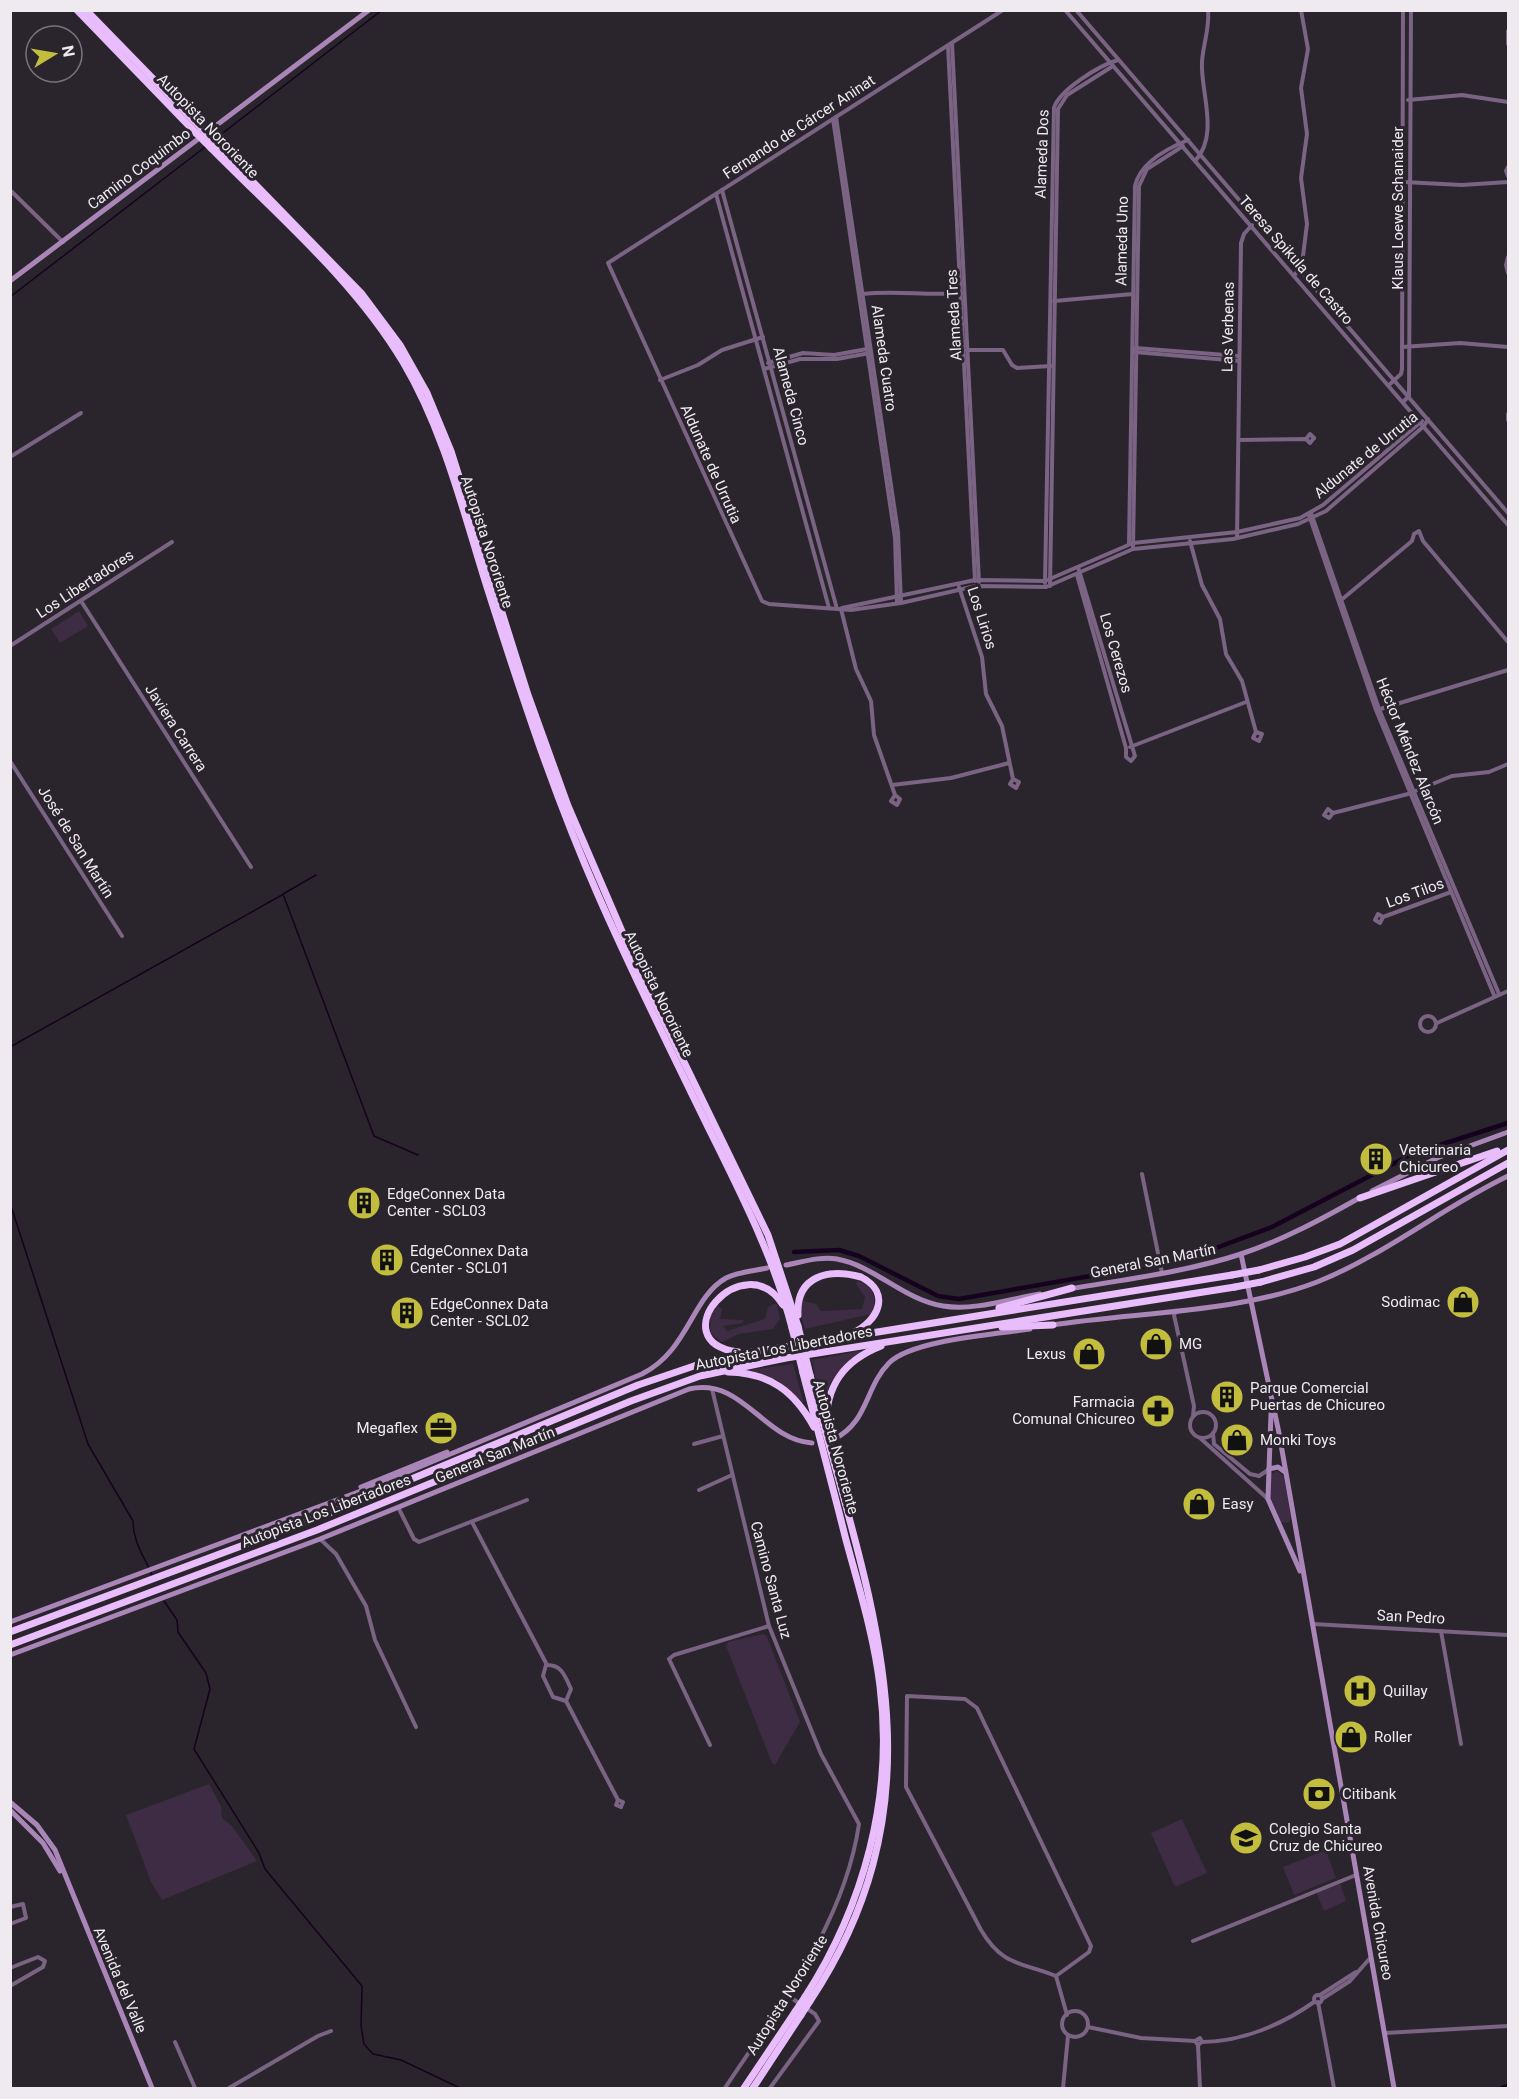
<svg xmlns="http://www.w3.org/2000/svg" width="1519" height="2099" font-family="Roboto,sans-serif">
<rect width="100%" height="100%" fill="#2a242d"/>
<g fill="#3d2c43">
<polygon points="79,611 88,626 60,643 51,629"/>
<path d="M857,1281c16,3 22,20 14,33l-66,15 -5,-16 3,-12 13,3 5,7 41,-2 3,-12 -9,-13z"/>
<polygon points="773,1304 777,1304 780,1319 773,1329 739,1334 722,1342 711,1334 710,1316 718,1306 722,1309 720,1319 744,1320 742,1323 723,1326 727,1331 765,1319 768,1307"/>
<path d="M870,1349c-24,12 -46,29 -44,59l-4,2 -10,-50z"/>
<polygon points="793,1364 804,1403 779,1381 765,1375 741,1371"/>
<polygon points="1277,1471 1284,1476 1291,1519 1288,1523 1281,1522 1270,1498 1270,1475"/>
<polygon points="764,1634 767,1637 800,1722 775,1765 772,1763 726,1646 728,1642"/>
<polygon points="209,1784 221,1806 222,1818 232,1826 257,1861 162,1900 151,1882 126,1815"/>
<polygon points="1182,1819 1207,1873 1175,1887 1151,1833"/>
<polygon points="1326,1850 1336,1878 1294,1895 1283,1867"/>
<polygon points="1340,1883 1346,1901 1324,1911 1316,1892"/>
</g>
<g fill="none" stroke-linecap="round" stroke-linejoin="round">
<g stroke="#16021e" stroke-width="1.5">
<polyline points="215,139 382,10"/>
<polyline points="10,297 205,147"/>
<polyline points="316,875 283,894 374,1136 418,1155"/>
<polyline points="10,1047 282,895"/>
<path d="M10,1203l78,241 45,77c0,21 11,35 19,54"/>
<polyline points="164,1601 177,1620 178,1632 206,1673 210,1689 194,1749 259,1853 265,1869 362,1986 361,2026 364,2044 373,2054 401,2060 460,2088"/>
</g>
<g stroke="#16021e" stroke-width="4.5">
<polyline points="794,1252 839,1250 859,1256 938,1296 959,1299 1153,1265 1205,1252 1272,1227 1412,1154 1508,1123"/>
<polyline points="1502,2088 1508,2086"/>
</g>
<g stroke="#7a6383" stroke-width="4">
<polyline points="1003,10 608,263 762,601 769,604 851,610 901,603 976,586 1046,587 1133,549 1233,539 1298,524 1326,511 1424,426 1428,419"/>
<polyline points="1065,10 1508,525"/>
<polyline points="1076,10 1508,513"/>
<polyline points="1508,31 1508,44"/>
<polyline points="952,43 979,582"/>
<polyline points="948,46 975,581"/>
<polyline points="1408,100 1462,95 1508,102"/>
<polyline points="836,117 898,532 901,603"/>
<polyline points="833,119 895,538 897,603"/>
<path d="M1195,161c25,-26 5,-71 7,-99 1,-18 8,-34 6,-52"/>
<polyline points="1508,167 1506,171 1508,176"/>
<polyline points="1403,182 1462,185 1508,182"/>
<polyline points="10,190 63,242"/>
<polyline points="722,190 837,609"/>
<polyline points="716,194 829,608"/>
<polyline points="1508,257 1506,265 1508,273"/>
<polyline points="1294,276 1302,264 1307,224 1301,178 1307,134 1301,88 1308,49 1301,10"/>
<path d="M862,294c34,-4 66,2 100,-1"/>
<polyline points="1054,301 1133,294"/>
<polyline points="1402,347 1460,343 1508,347"/>
<polyline points="1135,348 1239,356"/>
<polyline points="967,350 1003,350 1012,365 1017,368 1051,366"/>
<polyline points="1135,352 1239,361"/>
<polyline points="768,363 803,353 834,355 867,349"/>
<polyline points="764,369 800,359 837,359 870,353"/>
<polyline points="660,380 698,365 722,350 763,337"/>
<polyline points="1389,385 1401,374 1402,369 1403,10"/>
<polyline points="1403,402 1409,396 1411,10"/>
<polyline points="1508,414 1508,420"/>
<polyline points="1306,439 1310,434 1314,438"/>
<polyline points="1239,440 1306,439 1310,443 1314,438"/>
<polyline points="10,457 81,413"/>
<polyline points="1311,513 1379,709 1499,994"/>
<polyline points="1309,515 1376,710 1494,995"/>
<polyline points="1237,538 1241,243 1244,234 1252,225"/>
<polyline points="1190,541 1202,585 1220,619 1226,654 1242,681 1256,732 1262,734 1259,741 1253,738 1256,732"/>
<path d="M1129,544l6,-358c5,-23 33,-38 53,-46"/>
<polyline points="1133,549 1139,186 1147,169 1183,146"/>
<polyline points="1077,575 1126,748 1126,757 1131,761 1135,756 1078,567"/>
<path d="M1045,583l9,-475c5,-18 46,-43 64,-48"/>
<polyline points="1050,586 1058,109 1067,95 1113,66"/>
<polyline points="959,587 982,657 986,694 1002,726 1013,779 1019,782 1016,788 1010,784 1013,779"/>
<polyline points="81,601 251,867"/>
<polyline points="1340,601 1412,541 1414,534 1419,531 1423,541 1508,642"/>
<polyline points="842,608 975,580 1045,581 1133,543 1237,532 1300,518 1323,505 1422,421"/>
<polyline points="841,609 856,669 871,701 874,735 895,795 891,801 897,805 900,799 895,795"/>
<polyline points="10,646 172,542"/>
<polyline points="1377,710 1508,670"/>
<polyline points="1130,747 1246,702"/>
<polyline points="10,761 122,936"/>
<polyline points="892,785 951,778 1009,763"/>
<polyline points="1333,813 1329,818 1324,815 1328,809 1333,813 1408,794 1452,776 1489,772 1508,764"/>
<polyline points="1383,917 1380,923 1375,920 1378,914 1383,917 1451,892"/>
<circle cx="1428" cy="1024" r="8"/>
<polyline points="1437,1023 1508,991"/>
<polyline points="1142,1174 1162,1273"/>
<polyline points="1176,1311 1174,1315 1194,1406 1193,1416"/>
<path d="M712,1389l57,237 52,128 38,70c-15,101 -80,182 -134,264"/>
<circle cx="1203" cy="1425" r="13"/>
<polyline points="1213,1433 1214,1444 1250,1474 1259,1476 1268,1470"/>
<polyline points="1200,1438 1268,1499"/>
<polyline points="694,1444 723,1436"/>
<polyline points="699,1490 732,1475"/>
<polyline points="398,1507 414,1539 419,1542 527,1500"/>
<polyline points="472,1522 547,1665"/>
<polyline points="320,1539 336,1554 366,1606 375,1640 416,1727"/>
<polyline points="1313,1624 1508,1635"/>
<polyline points="1441,1631 1461,1744"/>
<polyline points="546,1665 543,1676 553,1697 566,1701"/>
<path d="M547,1665c15,0 18,11 24,24l-5,12"/>
<path d="M907,1696l58,3 12,9 114,238 -2,6 -33,24c-34,-14 -53,-9 -75,-46l-75,-143z"/>
<polyline points="566,1701 618,1800 623,1802 621,1807"/>
<polyline points="710,1745 669,1659 674,1655 769,1626"/>
<polyline points="618,1800 616,1805 621,1807"/>
<polyline points="10,1907 23,1904 26,1918 10,1924"/>
<polyline points="1193,1941 1356,1875"/>
<polyline points="10,1968 38,1957 45,1961 43,1967 10,1986"/>
<polyline points="1056,1976 1067,2015"/>
<polyline points="1320,1995 1356,1972"/>
<circle cx="1318" cy="1999" r="4"/>
<polyline points="1322,1999 1350,1981 1371,1957"/>
<polyline points="1318,2002 1334,2088"/>
<circle cx="1075" cy="2024" r="13"/>
<polyline points="1088,2027 1141,2038 1195,2041 1200,2038 1202,2042 1198,2045 1195,2041"/>
<polyline points="1385,2033 1508,2026"/>
<polyline points="175,2042 195,2088"/>
<path d="M1202,2042c40,0 81,-18 112,-40"/>
<polyline points="1198,2045 1200,2088"/>
<polyline points="229,2088 318,2036 331,2031"/>
<polyline points="770,2088 819,2021 815,2014 787,1995"/>
<polyline points="1063,2088 1068,2036"/>
</g>
<g stroke="#a985b8" stroke-width="5">
<polyline points="10,281 369,10"/>
<polyline points="1372,1191 1437,1158 1508,1132"/>
<polyline points="1241,1254 1279,1433 1394,2088"/>
<path d="M786,1265c16,-3 35,-9 51,-6 38,7 67,41 106,47 31,5 66,-7 97,-12"/>
<path d="M1069,1289c58,-10 117,-17 172,-35 42,-14 81,-35 120,-57"/>
<path d="M1052,1325c84,-13 185,-12 265,-43 68,-27 126,-75 191,-106"/>
<polyline points="1271,1413 1268,1499 1300,1571"/>
<path d="M834,1439c34,-16 31,-52 55,-76 22,-23 108,-29 141,-34"/>
<polyline points="1269,1469 1278,1467 1285,1472"/>
<polyline points="361,1487 447,1452"/>
<path d="M10,1622l359,-134 273,-114c47,-24 49,-76 84,-96 12,-6 27,-7 41,-10"/>
<path d="M10,1655l310,-116 369,-150c54,-12 73,50 123,54"/>
<polyline points="10,1802 37,1825 55,1850 152,2088"/>
<polyline points="10,1810 43,1843 60,1871"/>
</g>
<g stroke="#e9bcfb" stroke-width="7">
<polyline points="77,10 196,133"/>
<polyline points="86,10 201,128"/>
<polyline points="216,144 362,294 400,345 427,393 451,451 528,695 568,806 633,957 768,1235 798,1326"/>
<path d="M211,148c67,68 143,132 192,214 41,69 60,149 84,225 33,104 67,208 111,308 35,80 74,158 112,236 32,65 64,127 82,197"/>
<polyline points="1360,1198 1497,1151"/>
<polyline points="1259,1270 1305,1257 1340,1244 1508,1150"/>
<polyline points="1261,1282 1314,1267 1353,1250 1508,1163"/>
<polyline points="999,1308 1072,1288"/>
<path d="M798,1315c-2,-39 30,-47 63,-38 31,16 17,44 -8,56"/>
<polyline points="1002,1327 1053,1325"/>
<path d="M738,1352c-79,-11 6,-109 45,-47"/>
<path d="M728,1372c42,1 66,19 86,55"/>
<path d="M803,1373c14,55 29,111 43,167 13,48 28,96 34,146 14,110 -16,219 -75,311"/>
<path d="M826,1426c0,-40 17,-65 55,-80"/>
<polyline points="10,1632 327,1514 638,1385 694,1366 747,1353 1232,1275"/>
<polyline points="10,1645 317,1530 631,1401 700,1376 786,1358 1235,1287"/>
<path d="M810,2001c141,-212 58,-404 0,-626"/>
<polyline points="744,2088 795,2012"/>
<polyline points="753,2088 801,2015"/>
</g>
<g stroke="#e9bcfb" stroke-width="7">
<polyline points="201,128 216,144"/>
<polyline points="196,133 211,148"/>
<polyline points="1232,1275 1259,1270"/>
<polyline points="1235,1287 1261,1282"/>
<polyline points="798,1326 810,1375"/>
<polyline points="792,1328 803,1373"/>
<polyline points="795,2012 805,1997"/>
<polyline points="801,2015 810,2001"/>
</g>
</g>
<defs>
<g id="building-disc" transform="scale(1.725)"><circle r="9.5" fill="#c3bd3e" stroke="#2a242d"/><path d="M-4-6H4V6H1V3H-1V6H-4ZM-2.5-4.3h1.7v1.8h-1.7ZM.8-4.3h1.7v1.8H.8ZM-2.5-1h1.7V.8h-1.7ZM.8-1h1.7V.8H.8Z" fill="#111"/></g>
<g id="shop-disc" transform="scale(1.725)"><circle r="9.5" fill="#c3bd3e" stroke="#2a242d"/><path d="M-5-2.5h2.3a2.7 3.5 0 0 1 5.4 0H5L5.5 6h-11ZM-1.5-2.5h3a1.5 2.3 0 0 0-3 0Z" fill="#111"/></g>
<g id="pharmacy-disc" transform="scale(1.725)"><circle r="9.5" fill="#c3bd3e" stroke="#2a242d"/><path d="M-2-6h4v4h4v4h-4v4h-4v-4h-4v-4h4Z" fill="#111"/></g>
<g id="office-disc" transform="scale(1.725)"><circle r="9.5" fill="#c3bd3e" stroke="#2a242d"/><path d="M-6-3h4V-5.5h4V-3h4V5H-6ZM-1-4.5V-3h2v-1.5ZM-6 0V1H6V0Z" fill="#111"/></g>
<g id="hospital-disc" transform="scale(1.725)"><circle r="9.5" fill="#c3bd3e" stroke="#2a242d"/><path d="M-5-5h3v3.5h4V-5h3V5h-3V1.5h-4V5h-3Z" fill="#111"/></g>
<g id="bank-disc" transform="scale(1.725)"><circle r="9.5" fill="#c3bd3e" stroke="#2a242d"/><path d="M-6-4H6V4H-6ZM0-2.3a2.3 2.3 0 1 0 0 4.6a2.3 2.3 0 1 0 0-4.6Z" fill="#111"/></g>
<g id="school-disc" transform="scale(1.725)"><circle r="9.5" fill="#c3bd3e" stroke="#2a242d"/><path d="M0-5L7-2L0 1L-7-2ZM-4 1L0 2.5L4 1V4Q0 6-4 4Z" fill="#111"/></g>
</defs>
<g fill-rule="evenodd">
<use href="#building-disc" x="1376" y="1159"/>
<use href="#building-disc" x="364" y="1203"/>
<use href="#building-disc" x="387" y="1260"/>
<use href="#shop-disc" x="1463" y="1302"/>
<use href="#building-disc" x="407" y="1313"/>
<use href="#shop-disc" x="1156" y="1344"/>
<use href="#shop-disc" x="1089" y="1354"/>
<use href="#building-disc" x="1227" y="1397"/>
<use href="#pharmacy-disc" x="1158" y="1411"/>
<use href="#office-disc" x="441" y="1428"/>
<use href="#shop-disc" x="1237" y="1440"/>
<use href="#shop-disc" x="1199" y="1504"/>
<use href="#hospital-disc" x="1360" y="1691"/>
<use href="#shop-disc" x="1351" y="1737"/>
<use href="#bank-disc" x="1319" y="1794"/>
<use href="#school-disc" x="1246" y="1838"/>
</g>
<g text-anchor="middle" dominant-baseline="central" stroke-width="6" stroke-linejoin="round" paint-order="stroke">
<g font-size="15" fill="#efeaf0" stroke="#2a242d">
<text transform="translate(208 126) rotate(46)">Autopista Nororiente</text>
<text transform="translate(799 127) rotate(-33)">Fernando de Cárcer Aninat</text>
<text transform="translate(1042 154) rotate(-88)">Alameda Dos</text>
<text transform="translate(139 169) rotate(-37)">Camino Coquimbo</text>
<text transform="translate(1398 208) rotate(-90)">Klaus Loewe Schanaider</text>
<text transform="translate(1122 241) rotate(-89)">Alameda Uno</text>
<text transform="translate(1296 260) rotate(49)">Teresa Spikula de Castro</text>
<text transform="translate(954 315) rotate(-93)">Alameda Tres</text>
<text transform="translate(1228 327) rotate(-89)">Las Verbenas</text>
<text transform="translate(884 358) rotate(82)">Alameda Cuatro</text>
<text transform="translate(791 396) rotate(75)">Alameda Cinco</text>
<text transform="translate(1366 455) rotate(-39)">Aldunate de Urrutia</text>
<text transform="translate(711 464) rotate(66)">Aldunate de Urrutia</text>
<text transform="translate(487 542) rotate(72)">Autopista Nororiente</text>
<text transform="translate(85 584) rotate(-33)">Los Libertadores</text>
<text transform="translate(982 618) rotate(72)">Los Lirios</text>
<text transform="translate(1116 653) rotate(74)">Los Cerezos</text>
<text transform="translate(176 728) rotate(57)">Javiera Carrera</text>
<text transform="translate(1410 751) rotate(68)">Héctor Méndez Alarcón</text>
<text transform="translate(76 842) rotate(58)">José de San Martín</text>
<text transform="translate(1415 893) rotate(-20)">Los Tilos</text>
<text transform="translate(659 994) rotate(64)">Autopista Nororiente</text>
<text transform="translate(1153 1261) rotate(-11)">General San Martín</text>
<text transform="translate(784 1348) rotate(-11)">Autopista Los Libertadores</text>
<text transform="translate(836 1447) rotate(75)">Autopista Nororiente</text>
<text transform="translate(495 1455) rotate(-22)">General San Martín</text>
<text transform="translate(326 1511) rotate(-21)">Autopista Los Libertadores</text>
<text transform="translate(771 1580) rotate(75)">Camino Santa Luz</text>
<text transform="translate(1411 1617) rotate(3)">San Pedro</text>
<text transform="translate(1378 1923) rotate(80)">Avenida Chicureo</text>
<text transform="translate(120 1980) rotate(67)">Avenida del Valle</text>
<text transform="translate(787 1995) rotate(-58)">Autopista Nororiente</text>
</g>
<g font-size="15" fill="#efeaf0" stroke="#2a242d" text-anchor="start">
<text x="1399" y="1150">Veterinaria<tspan x="1399" dy="17">Chicureo</tspan></text>
<text x="387" y="1194">EdgeConnex Data<tspan x="387" dy="17">Center - SCL03</tspan></text>
<text x="410" y="1251">EdgeConnex Data<tspan x="410" dy="17">Center - SCL01</tspan></text>
<text x="1440" y="1302" text-anchor="end">Sodimac</text>
<text x="430" y="1304">EdgeConnex Data<tspan x="430" dy="17">Center - SCL02</tspan></text>
<text x="1179" y="1344">MG</text>
<text x="1066" y="1354" text-anchor="end">Lexus</text>
<text x="1250" y="1388">Parque Comercial<tspan x="1250" dy="17">Puertas de Chicureo</tspan></text>
<text x="1135" y="1402" text-anchor="end">Farmacia<tspan x="1135" dy="17">Comunal Chicureo</tspan></text>
<text x="418" y="1428" text-anchor="end">Megaflex</text>
<text x="1260" y="1440">Monki Toys</text>
<text x="1222" y="1504">Easy</text>
<text x="1383" y="1691">Quillay</text>
<text x="1374" y="1737">Roller</text>
<text x="1342" y="1794">Citibank</text>
<text x="1269" y="1829">Colegio Santa<tspan x="1269" dy="17">Cruz de Chicureo</tspan></text>
</g>
</g>
<rect width="1519" height="2099" fill="none" stroke="#efeaf0" stroke-width="24"/>
<g transform="translate(54 54) rotate(79)"><circle r="28" fill="#2a242d" stroke="#79737b" stroke-width="1.5"/>
<path d="M0-4.5L10 22L0 15L-10 22Z" fill="#c3bd3e"/>
<text y="-9" font-size="16" font-weight="bold" text-anchor="middle" fill="#efeaf0">N</text>
</g>
</svg>
